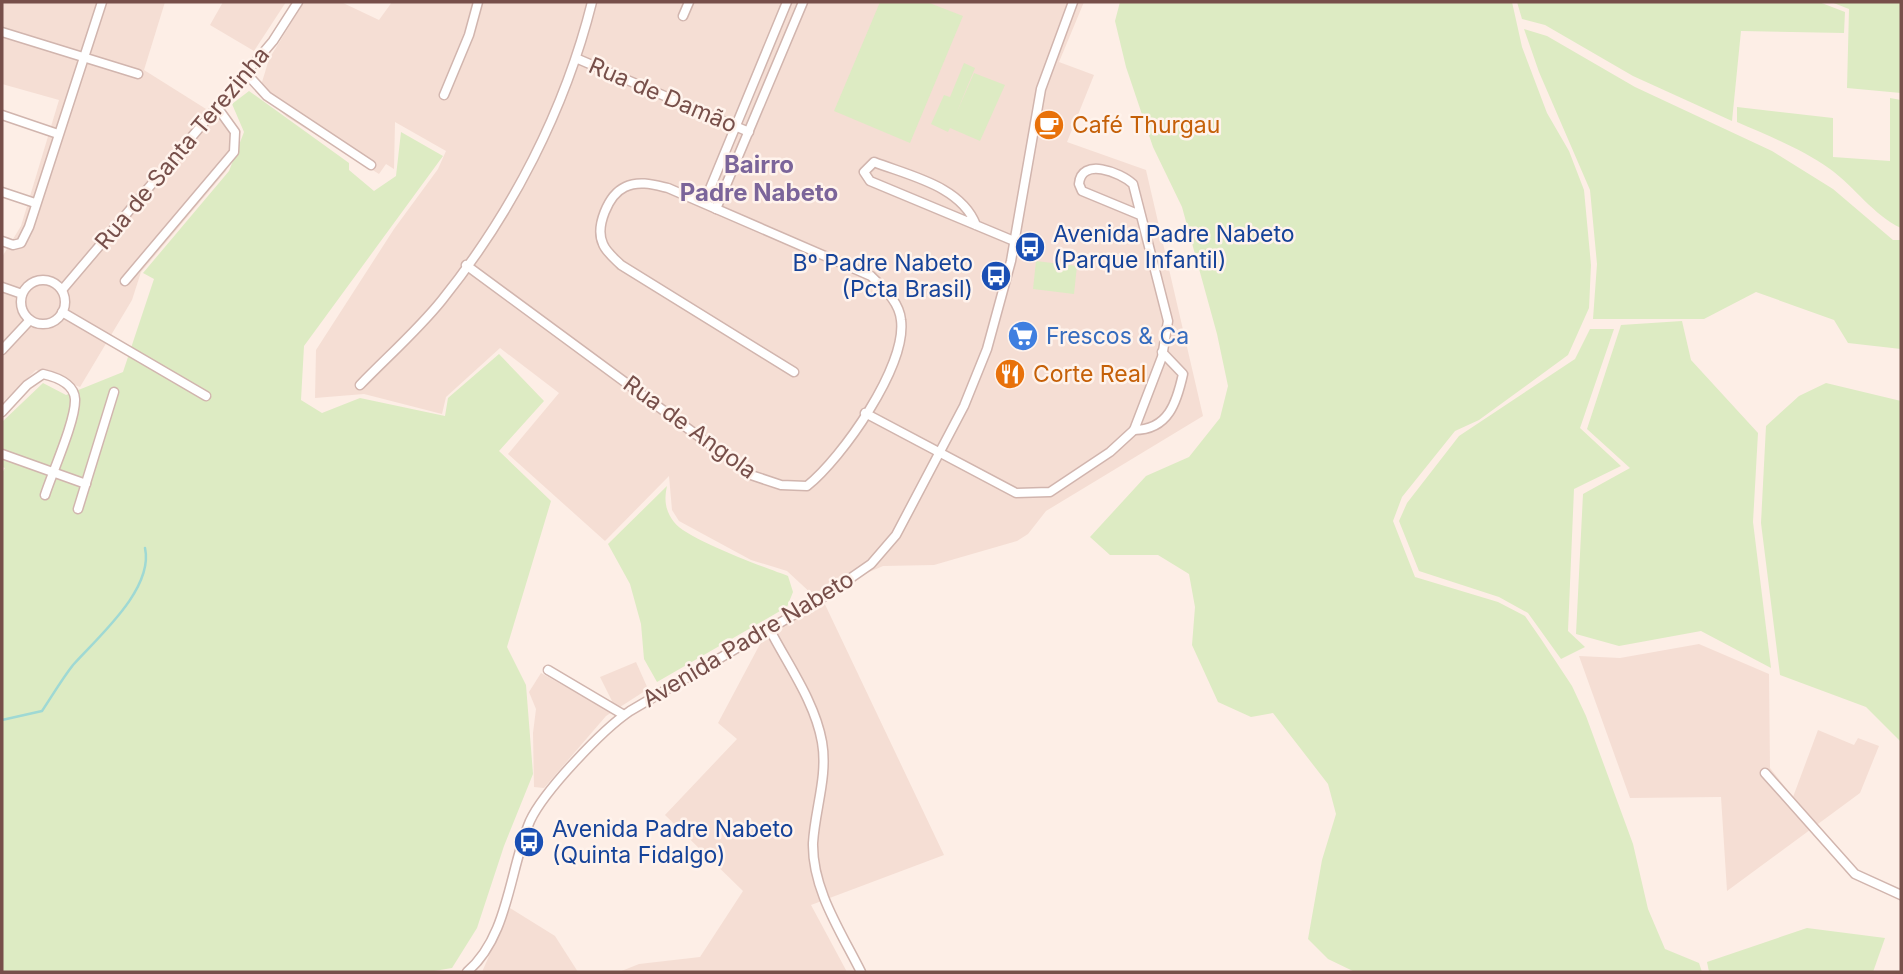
<svg xmlns="http://www.w3.org/2000/svg" width="1903" height="974" font-family="Inter,sans-serif">
<rect width="100%" height="100%" fill="#fdeee6"/>
<g fill="#f5ded4">
<polygon points="2,2 165,2 144,70 241,131 226,171 141,272 132,300 80,387 36,370 2,403 2,257 21,226 59,100 2,84"/>
<polygon points="223,2 286,2 254,51 210,25"/>
<polygon points="304,2 341,2 379,20 392,2 1084,2 1059,62 1094,75 1067,142 1146,170 1203,416 1046,511 1028,534 1017,541 934,565 883,566 814,596 787,571 751,560 679,521 672,510 669,476 605,541 508,454 559,393 500,348 446,397 442,414 364,394 315,398 316,350 394,229 438,169 446,151 395,122 394,169 386,164 379,174 287,117 259,92 269,59"/>
<polygon points="821,596 944,855 811,905 847,972 619,972 639,964 700,957 743,891 665,815 737,739 718,723 769,627"/>
<polygon points="1699,644 1769,674 1770,768 1793,797 1818,730 1854,745 1858,738 1879,746 1860,793 1727,891 1721,797 1630,798 1579,656 1620,658"/>
<polygon points="636,662 648,689 606,716 544,788 534,787 533,733 536,709 529,692 541,673 604,708 612,701 600,677"/>
<polygon points="510,908 555,936 578,972 482,972"/>
</g>
<g fill="#ddebc3">
<polygon points="880,2 927,2 963,16 910,143 834,111"/>
<polygon points="1120,2 1512,2 1522,47 1547,113 1569,151 1584,190 1591,265 1589,308 1568,355 1479,420 1455,431 1402,497 1393,521 1415,577 1498,602 1525,616 1541,639 1572,686 1586,716 1633,844 1648,909 1665,949 1699,963 1702,972 1355,972 1328,959 1308,939 1322,860 1336,814 1328,784 1273,713 1251,717 1218,702 1192,645 1195,607 1189,574 1158,555 1110,555 1090,537 1146,476 1189,457 1220,418 1228,386 1217,334 1182,207 1153,147 1126,67 1115,21"/>
<polygon points="1517,2 1819,2 1845,12 1844,33 1741,31 1732,121 1633,76 1545,25 1522,19"/>
<polygon points="1831,2 1901,2 1901,93 1847,88 1849,9"/>
<polygon points="1524,29 1547,36 1635,87 1772,151 1833,189 1893,240 1901,240 1901,349 1848,343 1834,320 1756,292 1704,319 1593,319 1597,264 1590,190 1539,72"/>
<polygon points="964,63 975,68 956,114 974,73 1005,85 980,141 950,128 948,132 931,124 944,95 950,97"/>
<polygon points="249,91 349,163 349,170 374,191 396,176 401,132 443,156 304,346 301,400 322,413 360,398 445,416 448,398 499,354 544,401 499,451 551,501 507,647 526,685 533,774 504,846 477,928 452,968 428,972 2,972 2,473 5,468 2,467 2,422 43,383 66,395 123,372 154,279 143,273 229,171 244,132 232,104"/>
<path d="M1890,98l11,2v128c-28,-13 -46,-41 -71,-59 -28,-20 -61,-33 -93,-47v-15l96,11v39l57,4z"/>
<polygon points="1036,261 1077,266 1074,294 1033,289"/>
<polygon points="1682,321 1691,360 1758,433 1753,522 1771,668 1701,631 1619,646 1576,634 1583,494 1630,468 1587,429 1621,325"/>
<polygon points="1590,329 1614,329 1580,428 1621,466 1574,489 1568,631 1585,647 1561,659 1528,613 1499,597 1419,571 1399,521 1407,503 1459,436 1575,359"/>
<polygon points="1826,383 1901,401 1901,742 1866,707 1780,675 1761,523 1766,426 1799,396"/>
<path d="M667,486c-3,14 -2,24 7,36 12,17 92,46 114,54l5,16 -6,15 -130,75 -13,-23 -3,-35 -11,-40 -22,-40z"/>
<polygon points="1807,928 1885,938 1873,972 1709,972 1707,962"/>
</g>
<g fill="none" stroke-linecap="round" stroke-linejoin="round">
<path stroke="#9fd9d4" stroke-width="2.5" d="M2,720l40,-9c10,-15 20,-32 31,-46 25,-28 81,-76 72,-117"/>
<g stroke="#d1b5ae" stroke-width="11">
<g id="minor">
<polyline points="683,16 689,2"/>
<polyline points="2,32 138,74"/>
<polyline points="578,59 749,132"/>
<polyline points="246,73 267,96 371,165"/>
<polyline points="444,95 469,35 478,2"/>
<polyline points="2,115 58,134"/>
<polyline points="2,192 35,203"/>
<polyline points="704,203 787,2"/>
<polyline points="716,209 803,2"/>
<path d="M976,225c-15,-39 -66,-49 -102,-63l-10,10 6,9 144,60"/>
<polyline points="2,241 13,245 21,243 29,227 102,2"/>
<path d="M466,265l285,210 30,10 26,1c35,-28 100,-120 94,-166 -2,-19 -17,-31 -30,-44l-203,-88c-13,-3 -29,-8 -43,-1 -17,8 -30,40 -22,57 3,8 12,15 18,21l173,107"/>
<circle cx="43" cy="302" r="22"/>
<polyline points="125,281 234,152 235,132 217,107"/>
<polyline points="2,287 22,294"/>
<polyline points="62,290 273,41 298,2"/>
<polyline points="62,312 206,396"/>
<polyline points="2,350 30,320"/>
<path d="M360,385c27,-28 58,-55 82,-85 70,-87 123,-190 150,-298"/>
<path d="M2,412l25,-27 16,-11c13,3 31,9 32,25 1,21 -23,74 -30,96"/>
<path d="M865,413l151,80 34,-1 60,-40 24,-22 28,-73 6,-36 -35,-137c-13,-12 -52,-27 -54,0l3,7 58,24"/>
<path d="M1134,430c35,0 43,-29 49,-56l-21,-22"/>
<polyline points="2,454 86,484"/>
<polyline points="78,509 114,392"/>
<path d="M770,630c18,35 45,72 52,112 6,34 -7,67 -9,101 -1,46 28,89 48,129"/>
<polyline points="548,670 624,715"/>
<polyline points="1765,773 1855,874 1901,895"/>
<path d="M467,972c42,-36 42,-102 63,-151 14,-30 72,-91 100,-110l192,-113 49,-34 25,-29 68,-129 23,-57 24,-88 30,-172 32,-87"/>
</g>
</g>
<use href="#minor" stroke="#fff" stroke-width="8"/>
</g>
<defs>
<g id="cafe-disc" transform="scale(1.575)"><circle r="9.5" fill="#e8710a" stroke="#fff3ec"/><path d="M-5.5-4.5H6V0H3Q3 3.5 0 3.5H-2.5Q-5.5 3.5-5.5 0ZM3-3.2v2h1.7v-2ZM-6 4.5H4V6H-6Z" fill="#fff"/></g>
<g id="bus-disc" transform="scale(1.575)"><circle r="9.5" fill="#1a4fb4" stroke="#fff3ec"/><path d="M-5-6H5V4H4V6H2V4H-2V6H-4V4H-5ZM-3.5-4V0h7V-4ZM-3.5 1.2v1.5H-2V1.2ZM2 1.2v1.5H3.5V1.2Z" fill="#fff"/></g>
<g id="supermarket-disc" transform="scale(1.575)"><circle r="9.5" fill="#3f7fe0" stroke="#fff3ec"/><path d="M-6-5.5h2.5l.6 2H6L4.5 2H-2.5L-4.4-4H-6ZM-1.5 3.2a1.3 1.3 0 1 0 .1 0ZM3 3.2a1.3 1.3 0 1 0 .1 0Z" fill="#fff"/></g>
<g id="restaurant-disc" transform="scale(1.575)"><circle r="9.5" fill="#e8710a" stroke="#fff3ec"/><path d="M-5-6h1v4h1v-4h1v4h1v-4h1v5L-1.5 .5V6h-2V.5L-5-1ZM5-6V6H3V1.5H1.5Q1.5-4 5-6Z" fill="#fff"/></g>
</defs>
<g fill-rule="evenodd">
<use href="#cafe-disc" x="1049" y="125"/>
<use href="#bus-disc" x="1030" y="247"/>
<use href="#bus-disc" x="996" y="276"/>
<use href="#supermarket-disc" x="1023" y="336"/>
<use href="#restaurant-disc" x="1010" y="374"/>
<use href="#bus-disc" x="529" y="842"/>
</g>
<g text-anchor="middle" dominant-baseline="central" stroke-width="5" stroke-linejoin="round" paint-order="stroke">
<g font-size="23" fill="#774f4a" stroke="#fff3ec">
<text transform="translate(663 95) rotate(23)">Rua de Damão</text>
<text transform="translate(182 148) rotate(-50)">Rua de Santa Terezinha</text>
<text transform="translate(690 427) rotate(36)">Rua de Angola</text>
<text transform="translate(748 639) rotate(-31)">Avenida Padre Nabeto</text>
</g>
<g font-size="23" fill="#c56008" stroke="#fff3ec" text-anchor="start">
<text x="1072" y="125">Café Thurgau</text>
<text x="1033" y="374">Corte Real</text>
</g>
<g font-size="23" fill="#164399" stroke="#fff3ec" text-anchor="start">
<text x="1053" y="234">Avenida Padre Nabeto<tspan x="1053" dy="26">(Parque Infantil)</tspan></text>
<text x="973" y="263" text-anchor="end">Bº Padre Nabeto<tspan x="973" dy="26">(Pcta Brasil)</tspan></text>
<text x="552" y="829">Avenida Padre Nabeto<tspan x="552" dy="26">(Quinta Fidalgo)</tspan></text>
</g>
<g font-size="23" fill="#366cbe" stroke="#fff3ec" text-anchor="start">
<text x="1046" y="336">Frescos &amp; Ca</text>
</g>
<g font-size="24" font-weight="bold" fill="#7b659a" stroke="#fff3ec">
<text x="759" y="164">Bairro<tspan x="759" dy="28">Padre Nabeto</tspan></text>
</g>
</g>
<rect width="1903" height="974" fill="none" stroke="#774f4a" stroke-width="7"/>
</svg>
